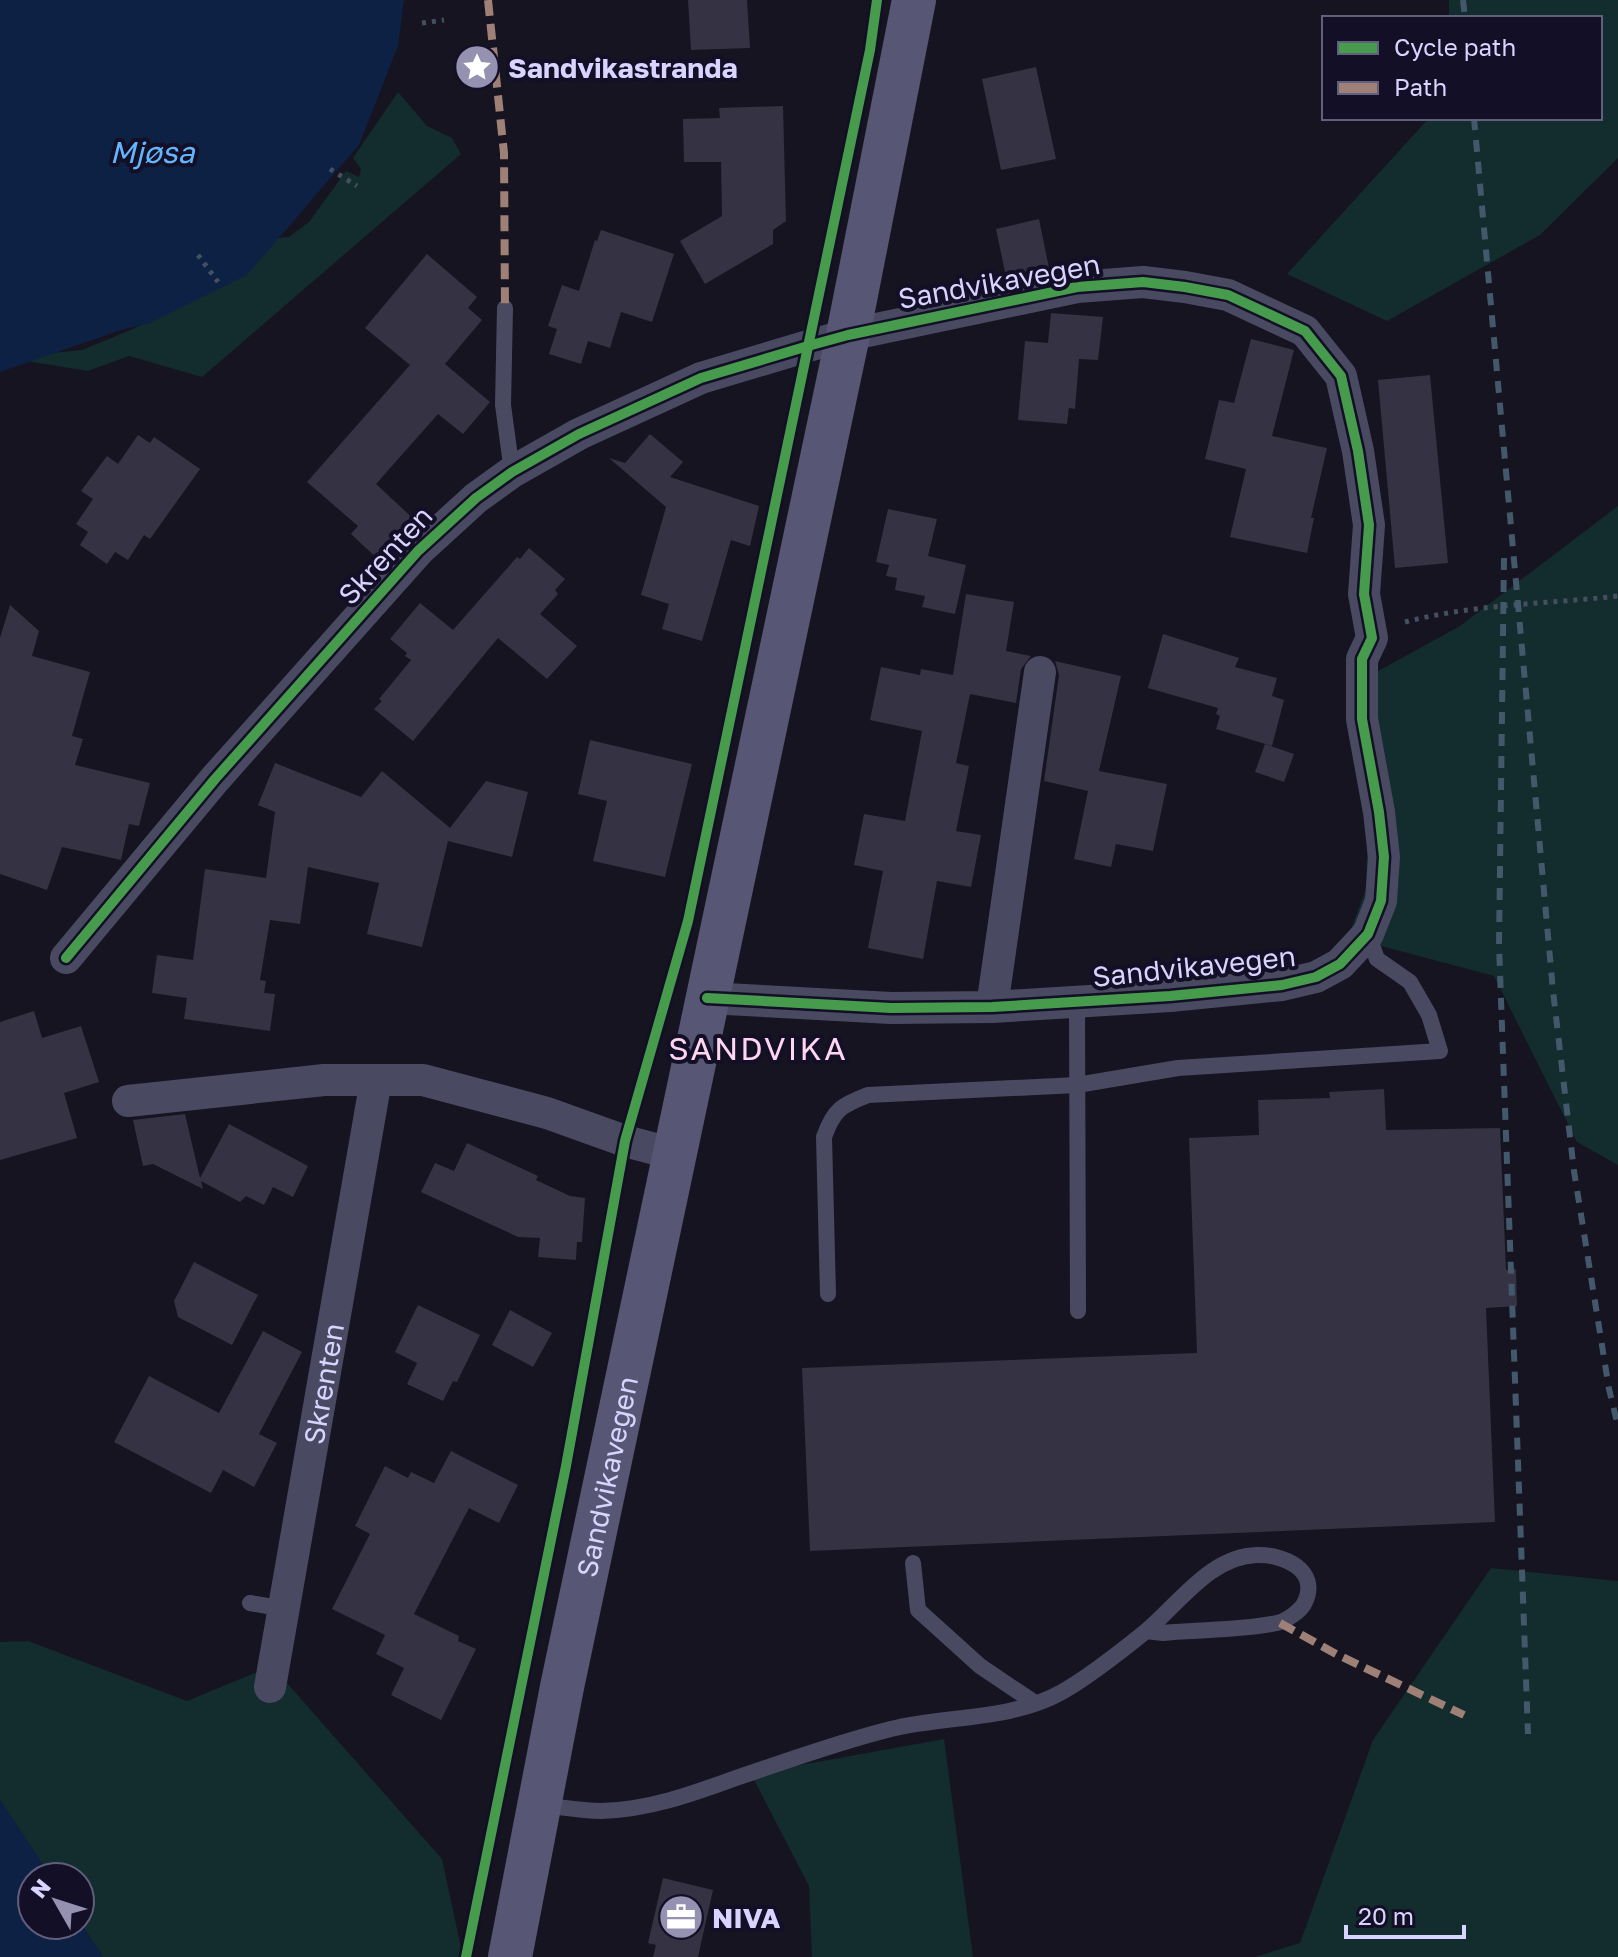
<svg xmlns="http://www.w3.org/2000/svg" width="1618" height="1957" font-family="'Golos Text',sans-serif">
<rect width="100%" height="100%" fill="#161421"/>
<g fill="#132c2d">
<polygon points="1449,0 1618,0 1618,158 1540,235 1387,321 1287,274 1429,118 1600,118 1600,18 1449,18"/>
<polygon points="398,92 427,126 452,138 461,154 202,377 129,356 88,371 26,361 21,351 52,353 82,350 133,329 218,282 275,238 289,237 309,222 346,171 359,177 361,169 353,158"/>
<polygon points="1618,506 1618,1165 1577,1142 1494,976 1348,937 1366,889 1371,675 1460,626"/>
<polygon points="1491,1568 1618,1581 1618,1957 1255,1957 1300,1943 1373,1740"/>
<polygon points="28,1641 187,1701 272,1666 442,1859 463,1957 103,1957 80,1922 80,1877 51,1877 0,1800 0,1642"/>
<polygon points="944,1739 973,1957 812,1957 809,1886 751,1774"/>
</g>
<g fill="#0d2144">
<polygon points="0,0 404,0 398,46 359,145 247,275 150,323 121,330 0,372"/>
<polygon points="0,1800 51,1877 32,1877 32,1925 80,1925 80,1922 103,1957 0,1957"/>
</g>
<g fill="#343243">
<polygon points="688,0 747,0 750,48 691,50"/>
<polygon points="1036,67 1056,159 1001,170 982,79"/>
<polygon points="783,106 786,221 773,230 773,244 705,284 680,241 722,216 721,162 684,162 683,119 720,118 719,108"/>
<polygon points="1039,219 1049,268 1006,277 996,229"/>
<polygon points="601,230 674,254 652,322 621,312 610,348 588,341 581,364 549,354 557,329 548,326 562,285 579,291 595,240 597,241"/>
<polygon points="427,254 477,297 468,308 482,320 445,364 490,402 463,434 438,414 376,484 419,524 382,563 351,534 358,526 307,482 410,365 365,328"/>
<polygon points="1051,313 1103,317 1098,360 1079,359 1075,409 1069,408 1067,424 1018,420 1025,341 1048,343"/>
<polygon points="1251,339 1294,350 1272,436 1327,448 1311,518 1314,518 1307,553 1230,537 1246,469 1205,459 1219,400 1234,403"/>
<polygon points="1430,375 1448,563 1395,568 1378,380"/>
<polygon points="650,434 683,462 670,477 759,506 750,546 731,540 702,641 662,629 669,604 641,595 666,507 609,458 625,463"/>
<polygon points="138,435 150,443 154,437 200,469 150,539 144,535 128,560 115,552 107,564 80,545 88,532 76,524 93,499 81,491 107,456 118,464"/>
<polygon points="888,509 937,519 928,556 966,565 955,614 922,607 925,596 895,590 897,578 886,576 889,565 876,562"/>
<polygon points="529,548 565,579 555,590 558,594 540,614 577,646 547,679 498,638 413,741 374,709 382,701 379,699 411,660 405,656 407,653 390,639 420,603 453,630 517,557 520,559"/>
<polygon points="966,594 1014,602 1006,651 1031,656 1021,669 1016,703 970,694 956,763 969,766 956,831 981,835 971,887 937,881 923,959 868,948 883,871 854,865 864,814 905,821 922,731 870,720 881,667 920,675 921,669 953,675"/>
<polygon points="10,605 39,631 32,656 90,672 72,736 83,739 75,765 150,783 139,826 129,824 121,860 62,847 47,890 0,874 0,638"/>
<polygon points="1163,634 1239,658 1235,667 1277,678 1272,696 1284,700 1272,746 1216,729 1220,716 1216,714 1218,708 1148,688"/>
<polygon points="1055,661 1121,676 1099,771 1167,784 1153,851 1116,844 1111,867 1074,859 1088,791 1044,781 1059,675"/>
<polygon points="590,740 692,764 665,877 593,861 607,801 578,794"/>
<polygon points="1265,744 1294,754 1284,782 1255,772"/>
<polygon points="275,763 361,797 382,771 450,828 486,781 528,792 512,857 448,841 422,947 367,934 379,883 308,867 300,924 270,920 260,980 266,981 264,993 275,994 270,1031 184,1019 187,998 152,993 157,955 193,960 205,869 266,878 275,812 258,805"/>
<polygon points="34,1011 42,1038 81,1026 99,1082 64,1093 77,1138 0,1160 0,1022"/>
<polygon points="1384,1089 1386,1130 1500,1128 1506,1270 1516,1269 1517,1306 1486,1308 1495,1522 810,1551 802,1368 1197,1353 1189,1138 1259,1135 1258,1100 1330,1098 1329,1092"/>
<polygon points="185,1114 200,1178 229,1124 308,1166 293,1197 273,1187 264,1205 246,1196 240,1202 201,1181 203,1189 153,1164 143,1166 133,1120"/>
<polygon points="467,1143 538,1176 536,1180 570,1196 585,1198 582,1242 577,1242 576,1260 538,1257 540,1238 518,1237 421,1192 435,1163 454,1171"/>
<polygon points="194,1262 258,1295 232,1345 178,1317 174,1301"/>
<polygon points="418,1305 480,1335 457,1382 453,1381 443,1401 407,1384 417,1363 395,1352"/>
<polygon points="510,1310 552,1333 533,1367 492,1345"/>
<polygon points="263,1331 302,1352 259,1434 277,1443 254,1487 223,1470 211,1493 114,1442 149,1376 219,1413"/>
<polygon points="451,1451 518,1485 499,1523 469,1508 414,1614 459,1636 458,1641 476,1649 441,1720 391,1695 404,1668 376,1654 385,1635 332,1609 370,1534 355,1526 385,1466 408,1478 411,1472 434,1483"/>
<polygon points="663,1878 713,1890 698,1957 653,1957 656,1945 648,1943"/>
</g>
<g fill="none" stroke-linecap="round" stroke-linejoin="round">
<g stroke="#44505f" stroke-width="5" stroke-dasharray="4 6" stroke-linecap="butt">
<polyline points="422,23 444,20"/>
<polyline points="330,169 357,186"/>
<polyline points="198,255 218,282"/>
<path d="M1405,622c69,-18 142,-18 213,-26"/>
</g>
<g stroke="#4a4962" stroke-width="16">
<polyline points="505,308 503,405 512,472"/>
<polyline points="1077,1002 1078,1311"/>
<path d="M828,1294l-4,-157c10,-28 18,-32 44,-42l209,-10 101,-17 262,-17 -11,-36 -19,-33 -33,-23 -9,-25"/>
<polyline points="913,1563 918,1610 980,1666 1035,1703"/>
<polyline points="250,1603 284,1609"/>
<path d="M541,1805c20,2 40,6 60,6 47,-1 91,-17 135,-33 51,-17 102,-36 155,-49 56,-14 119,-8 171,-37 28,-16 57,-39 83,-60 33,-27 65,-76 112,-77 26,-1 63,15 48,47 -4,9 -19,19 -28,21 -37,8 -77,6 -114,10l-17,-2"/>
</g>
<g stroke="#4a4962" stroke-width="32">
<polyline points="66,958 215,779 418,551 476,498 512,472 579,434 701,378 808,346 848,335 1077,287 1143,282 1185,287 1228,295 1305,331 1341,376 1358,451 1369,525 1364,594 1372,638 1362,659 1362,719 1379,812 1384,857 1381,901 1368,934 1340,964 1316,977 1282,985 1170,996 992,1007 891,1008 707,998"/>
<polyline points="992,1007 1040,672"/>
<polyline points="128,1101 324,1080 423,1080 547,1113 625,1141 674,1154"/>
<path id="s1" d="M270,1687l106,-607"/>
</g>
<path stroke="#575674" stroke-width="44" id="s2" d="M510,1957l52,-270 286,-1352 66,-335"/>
<g stroke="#43596b" stroke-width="6" stroke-dasharray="12 10" stroke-linecap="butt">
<polyline points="1463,0 1465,18"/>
<polyline points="1474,118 1553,991 1574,1171 1609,1389 1618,1426"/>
<polyline points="1504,558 1499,945 1528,1734"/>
</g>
<g stroke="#9e8076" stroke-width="8" stroke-dasharray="16 8" stroke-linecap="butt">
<polyline points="488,0 504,153 505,308"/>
<polyline points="1280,1623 1338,1655 1464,1715"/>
</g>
<g stroke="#130f26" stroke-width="15">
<g id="cycleway">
<polyline points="66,958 215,779 418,551 476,498 512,472 579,434 701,378 808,346 848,335 1077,287 1143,282 1185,287 1228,295 1305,331 1341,376 1358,451 1369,525 1364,594 1372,638 1362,659 1362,719 1379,812 1384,857 1381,901 1368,934 1340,964 1316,977 1282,985 1170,996 992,1007 891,1008 707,998"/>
<polyline points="466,1957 566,1466 625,1141 688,921 870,50 877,0"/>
</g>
</g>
<use href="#cycleway" stroke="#469c4c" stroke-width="10"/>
</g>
<defs>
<g id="sight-disc" transform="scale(2.3)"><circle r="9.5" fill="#9591b1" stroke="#130f26"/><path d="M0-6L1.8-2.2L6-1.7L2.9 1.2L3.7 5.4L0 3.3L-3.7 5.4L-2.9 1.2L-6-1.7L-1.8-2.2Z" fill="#fff"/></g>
<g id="office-disc" transform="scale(2.3)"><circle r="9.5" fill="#9591b1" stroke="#130f26"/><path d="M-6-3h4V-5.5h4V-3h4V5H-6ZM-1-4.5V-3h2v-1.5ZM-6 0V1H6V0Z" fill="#fff"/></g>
</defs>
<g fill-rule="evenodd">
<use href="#sight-disc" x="477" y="67"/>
<use href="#office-disc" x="681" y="1917"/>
</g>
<g text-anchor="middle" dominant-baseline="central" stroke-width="8" stroke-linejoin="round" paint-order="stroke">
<g font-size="28" font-weight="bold" fill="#d9d4ff" stroke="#130f26" text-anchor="start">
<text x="508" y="67">Sandvikastranda</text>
<text x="712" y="1917">NIVA</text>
</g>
<g font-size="28" fill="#d9d4ff" stroke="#130f26">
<text transform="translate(999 281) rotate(-10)">Sandvikavegen</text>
<text transform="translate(385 555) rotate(-47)">Skrenten</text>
<text transform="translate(1194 966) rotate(-6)">Sandvikavegen</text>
<text stroke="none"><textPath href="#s1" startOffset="308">Skrenten</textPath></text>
<text stroke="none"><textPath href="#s2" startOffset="490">Sandvikavegen</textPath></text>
</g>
<g font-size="30" font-style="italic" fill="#62b6ff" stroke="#130f26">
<text x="152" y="152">Mjøsa</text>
</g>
<g font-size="32" letter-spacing="2" fill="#ffd6f0" stroke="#130f26">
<text x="758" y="1048">SANDVIKA</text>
</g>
</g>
<rect x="1322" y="16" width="280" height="104" fill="#130f26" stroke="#625e7d" stroke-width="2"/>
<rect x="1338" y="42" width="40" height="12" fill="#469c4c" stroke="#625e7d" stroke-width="2"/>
<text x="1394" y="56" font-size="24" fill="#d9d4ff">Cycle path</text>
<rect x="1338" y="82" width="40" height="12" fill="#9e8076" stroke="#625e7d" stroke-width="2"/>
<text x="1394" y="96" font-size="24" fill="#d9d4ff">Path</text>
<g transform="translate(56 1901) rotate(309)"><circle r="38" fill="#130f26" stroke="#625e7d" stroke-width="2"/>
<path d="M0-6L14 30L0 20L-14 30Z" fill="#9591b1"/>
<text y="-12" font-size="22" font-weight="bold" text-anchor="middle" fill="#d9d4ff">N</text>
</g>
<path d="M1346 1925v12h118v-12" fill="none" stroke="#d9d4ff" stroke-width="4"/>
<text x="1358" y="1925" font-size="24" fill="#d9d4ff" stroke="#130f26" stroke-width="6" paint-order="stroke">20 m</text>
</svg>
